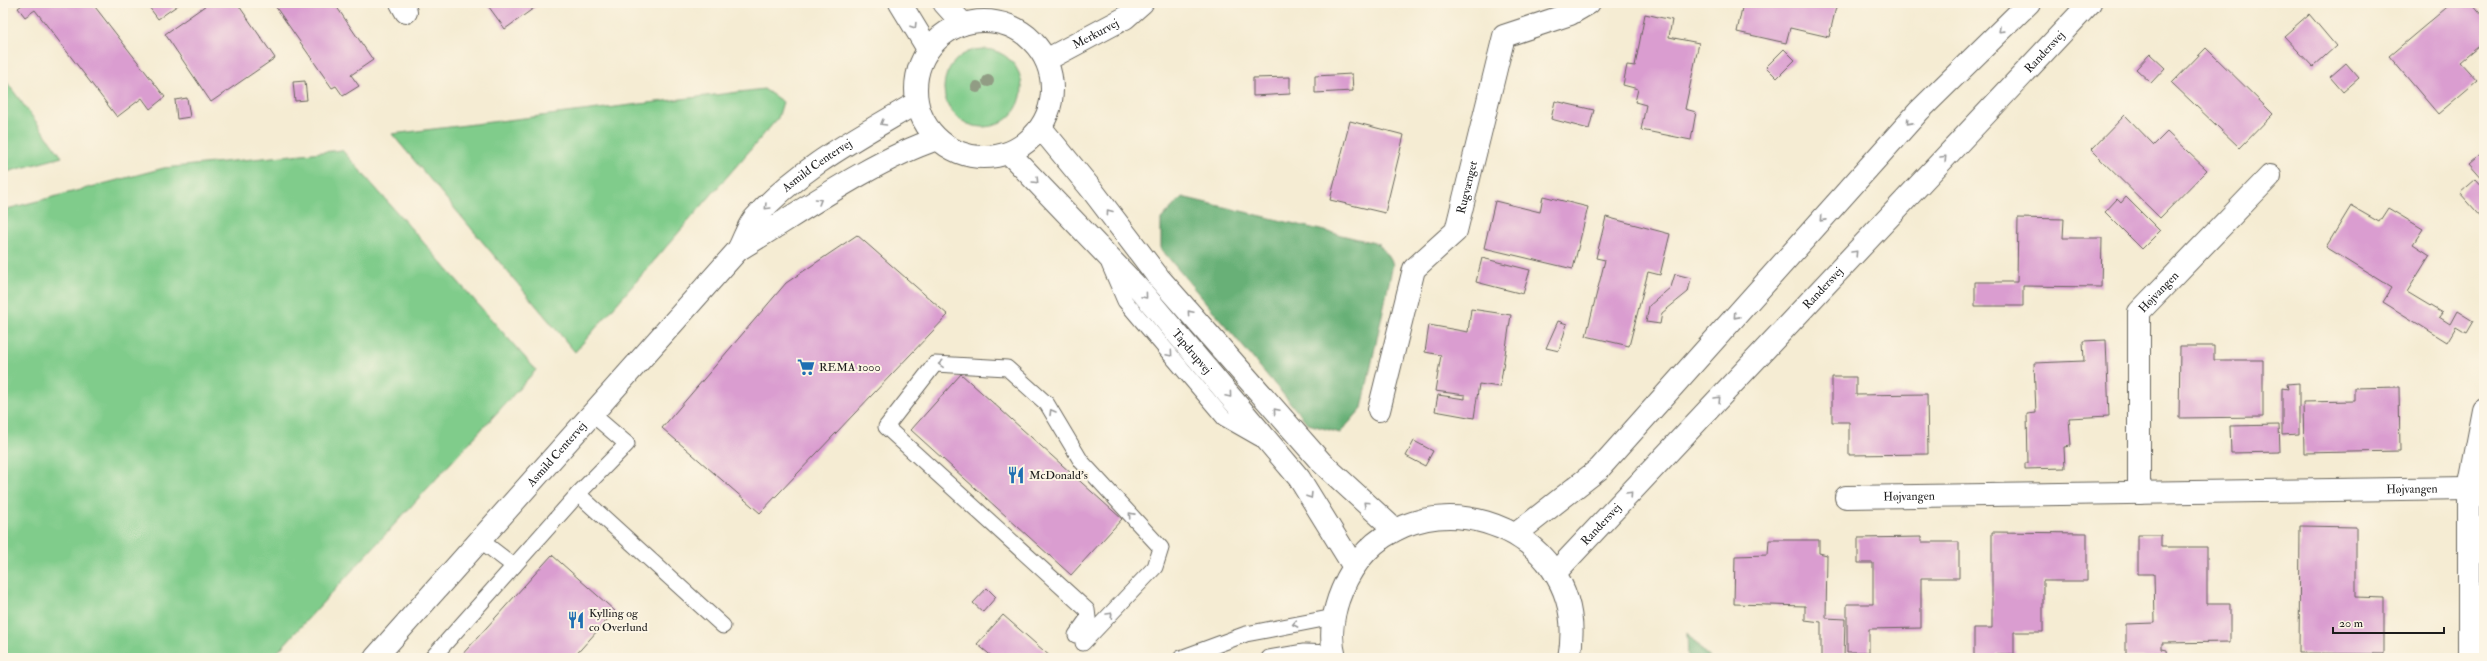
<svg xmlns="http://www.w3.org/2000/svg" width="2487" height="661" font-family="'IM FELL Double Pica',serif">
<rect width="100%" height="100%" fill="#fcf5e5"/>
<filter id="ink" filterUnits="userSpaceOnUse"><feTurbulence type="fractalNoise" baseFrequency=".025" numOctaves="2"/><feDisplacementMap in="SourceGraphic" scale="8" xChannelSelector="R" yChannelSelector="G"/><feConvolveMatrix kernelMatrix="1 2 1 2 8 2 1 2 1" color-interpolation-filters="sRGB"/></filter>
<filter id="wash" filterUnits="userSpaceOnUse"><feTurbulence type="fractalNoise" baseFrequency=".012" numOctaves="4" result="noise"/><feDisplacementMap in="SourceGraphic" scale="16" xChannelSelector="R" yChannelSelector="G"/><feGaussianBlur stdDeviation="0.9" result="paint"/><feColorMatrix in="noise" values="0 0 0 0 0 0 0 0 0 0 0 0 0 0 0 0 0 1.4 0 .05"/><feComposite in="paint" operator="in"/></filter>
<g filter="url(#wash)">
<rect width="100%" height="100%" fill="#f5ecd3"/>
<g fill="#80cc8b" stroke="#4e7454">
<circle cx="983" cy="88" r="39"/>
<polygon points="3,77 62,157 3,173"/>
<polygon points="764,89 783,102 778,118 575,352 392,134"/>
<polygon points="342,150 536,370 272,658 3,658 3,210 164,168"/>
</g>
<g fill="#68b077" stroke="#42664a">
<polygon points="1182,197 1379,244 1393,264 1362,408 1340,433 1308,424 1161,249 1161,219"/>
<polygon points="1687,633 1709,658 1688,658"/>
</g>
<g id="blocks">
<g fill="#da9dd0">
<polygon points="25,3 92,3 165,97 150,109 142,98 117,117 35,10 25,17 18,8"/>
<polygon points="146,3 181,3 158,19"/>
<polygon points="209,3 237,3 275,58 211,102 165,34"/>
<polygon points="273,3 334,3 373,60 351,75 359,86 343,96 336,86 332,88"/>
<polygon points="486,3 541,3 505,29"/>
<polygon points="1743,3 1837,3 1829,37 1790,28 1786,43 1737,32"/>
<polygon points="2452,3 2472,3 2484,17 2484,42 2460,62 2477,81 2438,114 2389,56"/>
<polygon points="1645,14 1672,20 1669,37 1699,43 1685,109 1696,112 1691,140 1641,130 1646,105 1635,102 1638,89 1623,85 1627,65 1635,66"/>
<polygon points="2309,14 2336,46 2313,67 2284,36"/>
<polygon points="2206,48 2273,114 2240,148 2172,83"/>
<polygon points="1784,49 1795,60 1777,78 1766,67"/>
<polygon points="2150,54 2165,68 2151,83 2136,69"/>
<polygon points="2346,63 2359,78 2343,92 2330,77"/>
<polygon points="1352,74 1353,91 1315,93 1315,76"/>
<polygon points="1290,77 1290,94 1253,96 1253,78"/>
<polygon points="305,81 307,100 295,101 293,82"/>
<polygon points="187,98 190,117 177,119 175,100"/>
<polygon points="1555,101 1594,110 1589,129 1551,119"/>
<polygon points="2125,115 2154,145 2167,132 2207,170 2160,218 2091,150"/>
<polygon points="1350,121 1404,135 1385,213 1330,200"/>
<polygon points="2484,151 2484,181 2469,164"/>
<polygon points="2476,179 2484,188 2484,220 2460,193"/>
<polygon points="1543,196 1588,207 1573,269 1484,248 1495,201 1540,212"/>
<polygon points="2126,197 2160,231 2142,249 2105,212 2117,199 2121,203"/>
<polygon points="2351,206 2379,222 2388,208 2423,229 2413,244 2430,255 2407,292 2442,313 2439,317 2450,324 2457,311 2473,321 2466,333 2456,327 2447,342 2383,302 2392,288 2326,247"/>
<polygon points="1606,217 1670,234 1660,275 1648,272 1629,346 1586,336 1605,260 1596,258"/>
<polygon points="2018,218 2064,219 2063,238 2102,238 2101,287 2023,286 2023,306 1975,306 1975,282 2017,282"/>
<polygon points="857,235 948,315 760,513 662,428 786,283"/>
<polygon points="1482,258 1530,270 1523,294 1476,282"/>
<polygon points="1675,274 1691,278 1688,292 1662,313 1660,324 1646,322 1649,306 1671,287"/>
<polygon points="1471,309 1511,315 1500,387 1479,384 1474,418 1435,411 1438,395 1465,399 1465,395 1435,391 1441,355 1425,352 1429,325 1468,332"/>
<polygon points="1558,321 1567,324 1559,351 1546,348"/>
<polygon points="2106,340 2109,416 2069,418 2071,446 2064,447 2065,468 2025,469 2025,463 2028,463 2027,414 2036,413 2034,363 2084,361 2083,341"/>
<polygon points="2180,346 2214,346 2214,360 2263,360 2263,417 2179,418"/>
<polygon points="961,374 1122,519 1071,575 911,430"/>
<polygon points="1832,377 1856,377 1856,395 1927,394 1928,454 1849,455 1849,422 1832,422"/>
<polygon points="2299,383 2299,434 2282,435 2282,388 2288,389 2287,384"/>
<polygon points="2399,387 2400,451 2304,453 2303,402 2354,401 2354,388"/>
<polygon points="2279,425 2280,452 2231,453 2230,426"/>
<polygon points="1414,441 1433,451 1425,466 1406,456"/>
<polygon points="2300,526 2356,527 2356,597 2384,598 2384,654 2299,653"/>
<polygon points="1992,532 2087,533 2087,581 2043,581 2043,632 2014,632 2014,654 1996,654 1996,658 1974,658 1974,628 1992,628"/>
<polygon points="2138,535 2161,535 2161,547 2207,547 2207,604 2230,604 2230,642 2162,643 2162,649 2167,650 2168,658 2126,658 2126,624 2155,623 2154,574 2138,574"/>
<polygon points="1921,537 1921,542 1959,542 1959,578 1921,578 1921,628 1869,629 1869,652 1847,652 1847,604 1873,604 1873,563 1858,563 1858,538"/>
<polygon points="1769,540 1819,540 1819,553 1827,555 1826,618 1845,619 1844,658 1821,658 1821,622 1805,620 1805,606 1734,604 1735,556 1768,555"/>
<polygon points="552,555 615,611 573,658 459,658"/>
<polygon points="987,588 996,597 983,612 973,603"/>
<polygon points="1003,615 1052,658 994,658 977,644"/>
</g>
</g>
</g>
<g filter="url(#ink)">
<use href="#blocks" fill-opacity="0" stroke="#68655c" stroke-width="1"/>
<g fill="none" stroke-linecap="round" stroke-linejoin="round">
<g stroke="#68655c" stroke-width="17">
<g id="service">
<polyline points="1109,264 1125,301 1224,418 1259,438"/>
<polyline points="578,494 723,626"/>
<polyline points="480,540 514,566"/>
<polyline points="1076,635 1088,618 1087,610 886,427 935,364 1007,368 1047,404 1081,461 1161,548 1155,567 1083,643"/>
<polyline points="432,658 578,494 627,444 592,414"/>
<polyline points="1181,658 1246,634 1334,617"/>
<polyline points="1269,658 1304,652 1333,653"/>
</g>
</g>
<g stroke="#68655c" stroke-width="24">
<g id="minor">
<polyline points="401,3 406,12"/>
<path id="s1" d="M1046,60l79,-42 17,-15"/>
<path id="s2" d="M1379,410l35,-141 42,-38 48,-195 66,-22 19,-11"/>
<path id="s3" d="M2139,493v-181l131,-136"/>
<path id="s4" d="M1846,497l623,-9"/>
<polyline points="2469,658 2469,488 2484,410"/>
</g>
</g>
<g stroke="#68655c" stroke-width="24">
<g id="tertiary">
<polyline points="900,3 928,49"/>
<polyline points="944,3 963,24"/>
<circle cx="984" cy="89" r="68"/>
<polyline points="1041,128 1092,190 1159,278 1321,462 1395,530"/>
<path id="s5" d="M1009,153l132,138 158,187 55,89"/>
<path d="M738,250c60,-36 133,-89 199,-111"/>
<polyline points="1516,534 1599,469 1919,111 2029,3"/>
<path id="s6" d="M1555,573l535,-570"/>
<path id="s7" d="M375,658l363,-408c5,-9 9,-22 15,-30 44,-51 106,-83 163,-117"/>
<path d="M1335,658c-6,-22 -2,-47 7,-68 54,-130 254,-73 227,68"/>
</g>
</g>
<use href="#service" stroke="#fff" stroke-width="15"/>
<use href="#minor" stroke="#fff" stroke-width="22"/>
<use href="#tertiary" stroke="#fff" stroke-width="22"/>
</g>
<g fill="#919c84">
<circle cx="988" cy="81" r="6"/>
<circle cx="977" cy="87" r="6"/>
</g>
<defs><path id="oneway-chevron" d="M-2-3.5L2.5 0L-2 3.5" fill="none" stroke-width="1.6" stroke-linecap="round" stroke-linejoin="round"/></defs>
<g stroke="#999">
<use href="#oneway-chevron" transform="translate(914 26) rotate(58)"/>
<use href="#oneway-chevron" transform="translate(2001 30) rotate(136)"/>
<use href="#oneway-chevron" transform="translate(1909 122) rotate(132)"/>
<use href="#oneway-chevron" transform="translate(883 123) rotate(150)"/>
<use href="#oneway-chevron" transform="translate(1944 158) rotate(-47)"/>
<use href="#oneway-chevron" transform="translate(1036 181) rotate(46)"/>
<use href="#oneway-chevron" transform="translate(819 201) rotate(-31)"/>
<use href="#oneway-chevron" transform="translate(767 207) rotate(135)"/>
<use href="#oneway-chevron" transform="translate(1109 212) rotate(-127)"/>
<use href="#oneway-chevron" transform="translate(1822 219) rotate(132)"/>
<use href="#oneway-chevron" transform="translate(1855 253) rotate(-47)"/>
<use href="#oneway-chevron" transform="translate(1145 296) rotate(50)"/>
<use href="#oneway-chevron" transform="translate(1190 313) rotate(-131)"/>
<use href="#oneway-chevron" transform="translate(1736 316) rotate(132)"/>
<use href="#oneway-chevron" transform="translate(1170 354) rotate(50)"/>
<use href="#oneway-chevron" transform="translate(941 364) rotate(176)"/>
<use href="#oneway-chevron" transform="translate(1229 395) rotate(50)"/>
<use href="#oneway-chevron" transform="translate(1718 399) rotate(-47)"/>
<use href="#oneway-chevron" transform="translate(1276 411) rotate(-131)"/>
<use href="#oneway-chevron" transform="translate(1052 412) rotate(-121)"/>
<use href="#oneway-chevron" transform="translate(1630 494) rotate(-47)"/>
<use href="#oneway-chevron" transform="translate(1310 496) rotate(58)"/>
<use href="#oneway-chevron" transform="translate(1366 504) rotate(-137)"/>
<use href="#oneway-chevron" transform="translate(1131 515) rotate(-132)"/>
<use href="#oneway-chevron" transform="translate(1110 615) rotate(-47)"/>
<use href="#oneway-chevron" transform="translate(1295 624) rotate(169)"/>
</g>
</g>
<defs>
<g id="supermarket-bare" transform="scale(1.38)"><path d="M-6-5.5h2.5l.6 2H6L4.5 2H-2.5L-4.4-4H-6ZM-1.5 3.2a1.3 1.3 0 1 0 .1 0ZM3 3.2a1.3 1.3 0 1 0 .1 0Z" fill="#1f6fb2" stroke="#fcf5e5" stroke-width="2.5" paint-order="stroke"/></g>
<g id="restaurant-bare" transform="scale(1.38)"><path d="M-5-6h1v4h1v-4h1v4h1v-4h1v5L-1.5 .5V6h-2V.5L-5-1ZM5-6V6H3V1.5H1.5Q1.5-4 5-6Z" fill="#1f6fb2" stroke="#fcf5e5" stroke-width="2.5" paint-order="stroke"/></g>
</defs>
<g fill-rule="evenodd">
<use href="#supermarket-bare" x="806" y="367"/>
<use href="#restaurant-bare" x="1016" y="475"/>
<use href="#restaurant-bare" x="576" y="620"/>
</g>
<g text-anchor="middle" dominant-baseline="central" stroke-width="4" stroke-linejoin="round" paint-order="stroke">
<g font-size="12" fill="#1c1c1c" stroke="#fcf5e5">
<text stroke="none"><textPath href="#s1" startOffset="56">Merkurvej</textPath></text>
<text stroke="none"><textPath href="#s6" startOffset="715">Randersvej</textPath></text>
<text stroke="none"><textPath href="#s7" startOffset="664">Asmild Centervej</textPath></text>
<text stroke="none"><textPath href="#s2" startOffset="247">Rugvænget</textPath></text>
<text stroke="none"><textPath href="#s6" startOffset="391">Randersvej</textPath></text>
<text stroke="none"><textPath href="#s3" startOffset="209">Højvangen</textPath></text>
<text stroke="none"><textPath href="#s5" startOffset="270">Tapdrupvej</textPath></text>
<text stroke="none"><textPath href="#s7" startOffset="273">Asmild Centervej</textPath></text>
<text stroke="none"><textPath href="#s4" startOffset="566">Højvangen</textPath></text>
<text stroke="none"><textPath href="#s4" startOffset="63">Højvangen</textPath></text>
<text stroke="none"><textPath href="#s6" startOffset="67">Randersvej</textPath></text>
</g>
<g font-size="12" fill="#1c1c1c" stroke="#fcf5e5" text-anchor="start">
<text x="819" y="367">REMA 1000</text>
<text x="1029" y="475">McDonald's</text>
<text x="589" y="613">Kylling og<tspan x="589" dy="14">co Overlund</tspan></text>
</g>
</g>
<rect width="2487" height="661" fill="none" stroke="#fcf5e5" stroke-width="16"/>
<path d="M2333 627v6h111v-6" fill="none" stroke="#1c1c1c" stroke-width="2"/>
<text x="2339" y="627" font-size="12" fill="#1c1c1c" stroke="#fcf5e5" stroke-width="3" paint-order="stroke">20 m</text>
</svg>
